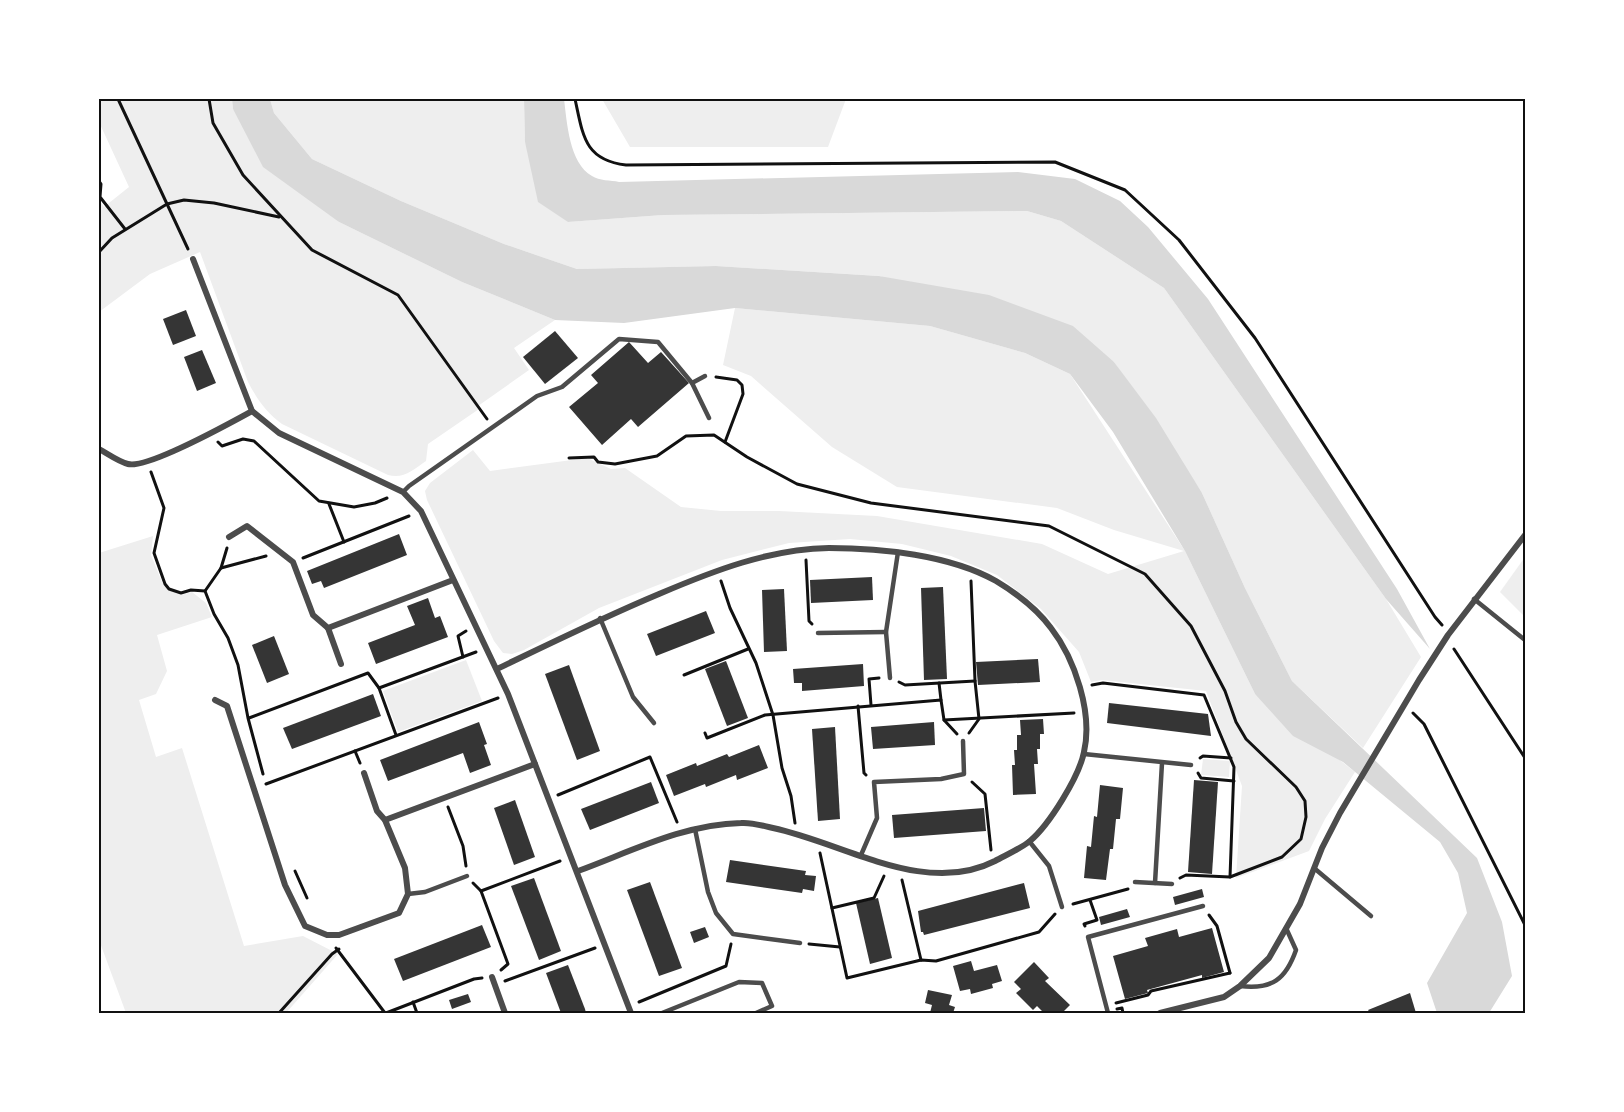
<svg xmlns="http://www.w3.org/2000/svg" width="1624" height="1112" font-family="Poppins,sans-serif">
<rect width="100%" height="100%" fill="#fff"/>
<g fill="#eee">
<path d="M99,99h133l1,10 106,113 123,60 93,38 -41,28 15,22 -51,36 1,3 -51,35 -2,17c-13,9 -22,18 -38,14l-106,-51c-16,-12 -25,-25 -34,-42l-48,-130 -50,22 -51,38v-112l5,7 25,-20 -30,-65z"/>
<polygon points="270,99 524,99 525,142 568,222 663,215 1027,211 1061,221 1164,288 1386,599 1421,657 1363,748 1292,681 1245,588 1202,493 1114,362 880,276 716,266 577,269 504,244 401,201 312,159 274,113"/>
<polygon points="602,99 846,99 828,147 630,147"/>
<polygon points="735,308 930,326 1025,353 1070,374 1185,551 1255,694 1355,772 1325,819 1309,851 1236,878 1242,786 1206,691 1102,680 1091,682 1079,652 1041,609 997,575 951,556 902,544 850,539 789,543 722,560 599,608 524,650 512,654 503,653 494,641 427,500 425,491 430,483 473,450 490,471 587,458 611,469 625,468 681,507 721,511 779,511 877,516 1042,544 1108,574 1184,551 1114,530 1057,508 897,487 832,447 751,376 723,365"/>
<polygon points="153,536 151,555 162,582 168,590 181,595 192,592 206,603 212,617 157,635 167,671 156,694 139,700 156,757 182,748 244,946 303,936 338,954 286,1013 126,1013 99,940 99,553"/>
<polygon points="1525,557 1525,617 1500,592"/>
<polygon points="466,660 482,701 398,732 383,691"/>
<polygon points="1203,759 1230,761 1229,777 1201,775"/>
</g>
<g fill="#d9d9d9">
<polygon points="232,99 270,99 274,113 312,159 401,201 504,244 577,269 716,266 879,276 989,295 1073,326 1114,362 1156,418 1202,493 1245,588 1292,681 1477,858 1502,922 1512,976 1489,1013 1437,1013 1427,983 1467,913 1458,873 1440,842 1343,762 1293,736 1255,694 1185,551 1113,432 1070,374 1025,353 930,326 735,308 624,323 555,320 462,282 339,222 263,167 233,109"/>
<path d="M524,99h40c3,23 5,64 28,77 7,5 19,4 27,6l399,-10 57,7 45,22 28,26 60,72 189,290 33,60 -44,-50 -222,-311 -103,-67 -34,-10 -364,4 -95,7 -30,-20 -13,-60z"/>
</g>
<g fill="#353535">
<polygon points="186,310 196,336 173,345 163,319"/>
<polygon points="555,331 578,358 545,384 523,357"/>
<polygon points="629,342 648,363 661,352 689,383 638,427 631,419 602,445 569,407 598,383 591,375"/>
<polygon points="202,350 216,383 197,391 184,357"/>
<polygon points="399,534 407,555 324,588 321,581 312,584 307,571"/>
<polygon points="872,577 873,600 811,603 810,580"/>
<polygon points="943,587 947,679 924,680 921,588"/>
<polygon points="784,589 787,651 764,652 762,590"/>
<polygon points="428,598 435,618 440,616 448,637 376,664 368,643 415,625 407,606"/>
<polygon points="706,611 715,633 656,656 647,634"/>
<polygon points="274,636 289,674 267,683 252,645"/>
<polygon points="1038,659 1040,682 978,685 976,662"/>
<polygon points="726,661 748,718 727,726 705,669"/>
<polygon points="863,664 864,686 802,691 802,683 794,683 793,669"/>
<polygon points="569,665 600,751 577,760 545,674"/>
<polygon points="373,694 381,716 292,749 283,728"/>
<polygon points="1109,703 1208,714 1211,736 1107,723"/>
<polygon points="1043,719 1044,734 1040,734 1040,749 1037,749 1038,764 1034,764 1036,794 1013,795 1012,765 1015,765 1014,750 1017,750 1017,735 1021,735 1020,720"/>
<polygon points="479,722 487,744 484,745 491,765 470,773 463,753 388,781 380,760"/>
<polygon points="934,722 935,745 873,749 871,727"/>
<polygon points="835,727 840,819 818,821 812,729"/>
<polygon points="759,745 768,768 737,780 736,775 706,787 705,784 674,796 666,775 696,763 697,766 727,754 729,757"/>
<polygon points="1194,780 1218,782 1212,874 1188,872"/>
<polygon points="651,782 659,803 590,830 581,809"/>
<polygon points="1100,785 1123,788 1120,819 1116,819 1113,849 1110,849 1106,880 1084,878 1087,846 1091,847 1094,816 1097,817"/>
<polygon points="515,800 535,857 514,865 494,808"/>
<polygon points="984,808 986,831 894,838 892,815"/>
<polygon points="730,860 806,871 805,875 816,876 814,891 803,889 802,893 726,882"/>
<polygon points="534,878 561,951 539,960 511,886"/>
<polygon points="650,882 682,968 659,976 627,890"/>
<polygon points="1024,883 1030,908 924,935 923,932 921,932 918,911"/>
<polygon points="1202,889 1204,897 1175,905 1173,897"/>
<polygon points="878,898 892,958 870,964 856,903"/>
<polygon points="1127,909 1130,917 1101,925 1099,917"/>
<polygon points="482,925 491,947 403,981 394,959"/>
<polygon points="705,927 709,937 694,943 690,932"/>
<polygon points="1212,928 1224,972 1202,978 1202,975 1147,990 1148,993 1125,999 1113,956 1148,946 1145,938 1177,929 1179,937"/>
<polygon points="971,961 974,971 997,965 1002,981 992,984 993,988 971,994 970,989 960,991 953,966"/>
<polygon points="1034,962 1049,978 1045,981 1070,1005 1062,1013 1044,1013 1037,1006 1033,1010 1016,993 1021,989 1014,982"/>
<polygon points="568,965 585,1009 586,1013 561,1013 546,973"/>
<polygon points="928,990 952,995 949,1005 955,1007 953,1013 930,1013 932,1005 925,1003"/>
<polygon points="1410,993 1416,1013 1370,1013 1368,1010"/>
<polygon points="468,994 471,1002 452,1009 449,1000"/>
</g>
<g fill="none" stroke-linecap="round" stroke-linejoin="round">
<g stroke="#111" stroke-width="3">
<polyline points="118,99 188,249"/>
<polyline points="209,99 213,123 243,175 312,250 398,295 487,419"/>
<path d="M575,99c8,36 9,61 51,66l429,-3 70,28 54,50 76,98 180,279 7,8"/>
<polyline points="99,181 101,184 100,197 125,229"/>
<polyline points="99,252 112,238 167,204 184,200 214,203 279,217"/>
<polyline points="716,377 737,380 742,385 743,394 725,442"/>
<polyline points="218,442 222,446 243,439 254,441 319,501 354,507 375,503 387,498"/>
<polyline points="569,458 594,457 598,462 615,464 657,456 686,436 714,435 747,457 797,484 871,503 1049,526 1145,574 1191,626 1225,691 1236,722 1246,739 1296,787 1305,801 1306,817 1301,839 1282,857 1230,877 1186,875 1180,878"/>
<polyline points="151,472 164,508 154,553 165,584 169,589 181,593 191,590 205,591 214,614 228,638 238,665 248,718 263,774"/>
<polyline points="329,504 344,542"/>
<polyline points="303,558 409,516"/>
<polyline points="806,560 809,621 812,624"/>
<polyline points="221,568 266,556"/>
<polyline points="721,581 730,608 756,663 773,715 782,768 791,796 795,823"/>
<polyline points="205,591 221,568 227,548"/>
<polyline points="1454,649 1525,758"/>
<polyline points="463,657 458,636 466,631"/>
<polyline points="684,675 748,649"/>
<polyline points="899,682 905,685 975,681"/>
<polyline points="939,683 941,700"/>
<polyline points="1092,685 1103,683 1204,695 1234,767 1230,877"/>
<polyline points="379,688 476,652"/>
<polyline points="871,705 869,679 879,678"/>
<polyline points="858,706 864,773 866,775"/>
<polyline points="1413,713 1424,724 1525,925"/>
<polyline points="249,718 368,673 379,688 396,735"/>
<polyline points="944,720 957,734"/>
<polyline points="705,733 707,738 765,715 941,700 944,720 1074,713"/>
<polyline points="969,733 979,719 975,681 971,581"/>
<polyline points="355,751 360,763"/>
<polyline points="1200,758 1203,756 1231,758"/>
<polyline points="1198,773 1201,778 1234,781"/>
<polyline points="972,782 985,794 991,850"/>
<polyline points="266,784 498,698"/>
<polyline points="558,795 650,757 677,822"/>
<polyline points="448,807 463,846 466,866"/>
<polyline points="820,853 847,978 921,960 936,961 1039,932 1055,914"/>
<polyline points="295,871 307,898"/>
<polyline points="902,880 921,960"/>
<polyline points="473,883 481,891 508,964 501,970"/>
<polyline points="481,891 560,861"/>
<polyline points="1073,904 1128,889"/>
<polyline points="832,908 874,898 884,876"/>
<polyline points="1209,915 1217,926 1230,973"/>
<polyline points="1085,926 1084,924 1097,920 1090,900"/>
<polyline points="809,944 840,947"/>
<polyline points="336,948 385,1013"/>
<polyline points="505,981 595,948"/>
<polyline points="413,1002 417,1013"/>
<polyline points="639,1002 726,966 731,944"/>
<polyline points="1116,1003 1148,995 1151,991 1230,973"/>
<polyline points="1117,1009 1122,1008 1123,1013"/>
<polyline points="279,1013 332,954 339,949"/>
<polyline points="386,1013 474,979 482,978"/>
</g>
<g stroke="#4c4c4c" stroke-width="4.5">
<polyline points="692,383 705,376"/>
<polyline points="403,492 409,486 537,396 562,387 619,339 658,342 692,383 709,418"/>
<polyline points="1474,599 1525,640"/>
<polyline points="600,618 633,697 654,723"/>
<polyline points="818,633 886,632"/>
<polyline points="890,678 886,632 898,552"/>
<polyline points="1084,754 1191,765"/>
<polyline points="695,829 708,892 716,913 733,934 800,943"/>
<polyline points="1029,841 1049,866 1062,907"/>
<polyline points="861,855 877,818 874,782 941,779 964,774 963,741"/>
<polyline points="1314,868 1371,916"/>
<polyline points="1135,882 1172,884"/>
<polyline points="1155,883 1162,763"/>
<polyline points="408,894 425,892 467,876"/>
<path d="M1240,986c32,4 46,-7 56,-36l-10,-22"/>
<polyline points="662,1013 739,982 762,983 772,1006 756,1013"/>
<polyline points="1108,1013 1088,937 1203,906"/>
</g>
<g stroke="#4c4c4c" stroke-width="6">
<polyline points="193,259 252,411 279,433 403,492 421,511 508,694 631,1013"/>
<path d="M99,449c9,5 20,13 29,15 19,5 104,-42 124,-53"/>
<polyline points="229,537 247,526 293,562 313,615 328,628 453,580"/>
<polyline points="328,628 341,664"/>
<path d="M497,669c54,-26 107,-52 162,-75 54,-23 110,-45 170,-46 52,0 121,7 167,33 20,12 41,28 55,47 24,31 42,85 33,124 -5,25 -35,73 -54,89 -10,8 -24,14 -35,20 -70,36 -151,-18 -222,-33 -10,-2 -21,-6 -32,-5 -57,1 -111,29 -163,48"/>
<polyline points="215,700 227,706 285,885 305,926 327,935 339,935 399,913 408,894 405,868 385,820 377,811 364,773"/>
<polyline points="385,820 535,764"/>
<polyline points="492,977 505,1013"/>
<polyline points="1160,1013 1224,997 1240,986 1269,958 1300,904 1322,848 1340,813 1419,680 1448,635 1525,535"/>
</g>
</g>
<rect width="1624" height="1112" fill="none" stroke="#ffffff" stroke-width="201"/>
<rect x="100" y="100" width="1424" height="912" fill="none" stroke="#111" stroke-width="2"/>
</svg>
